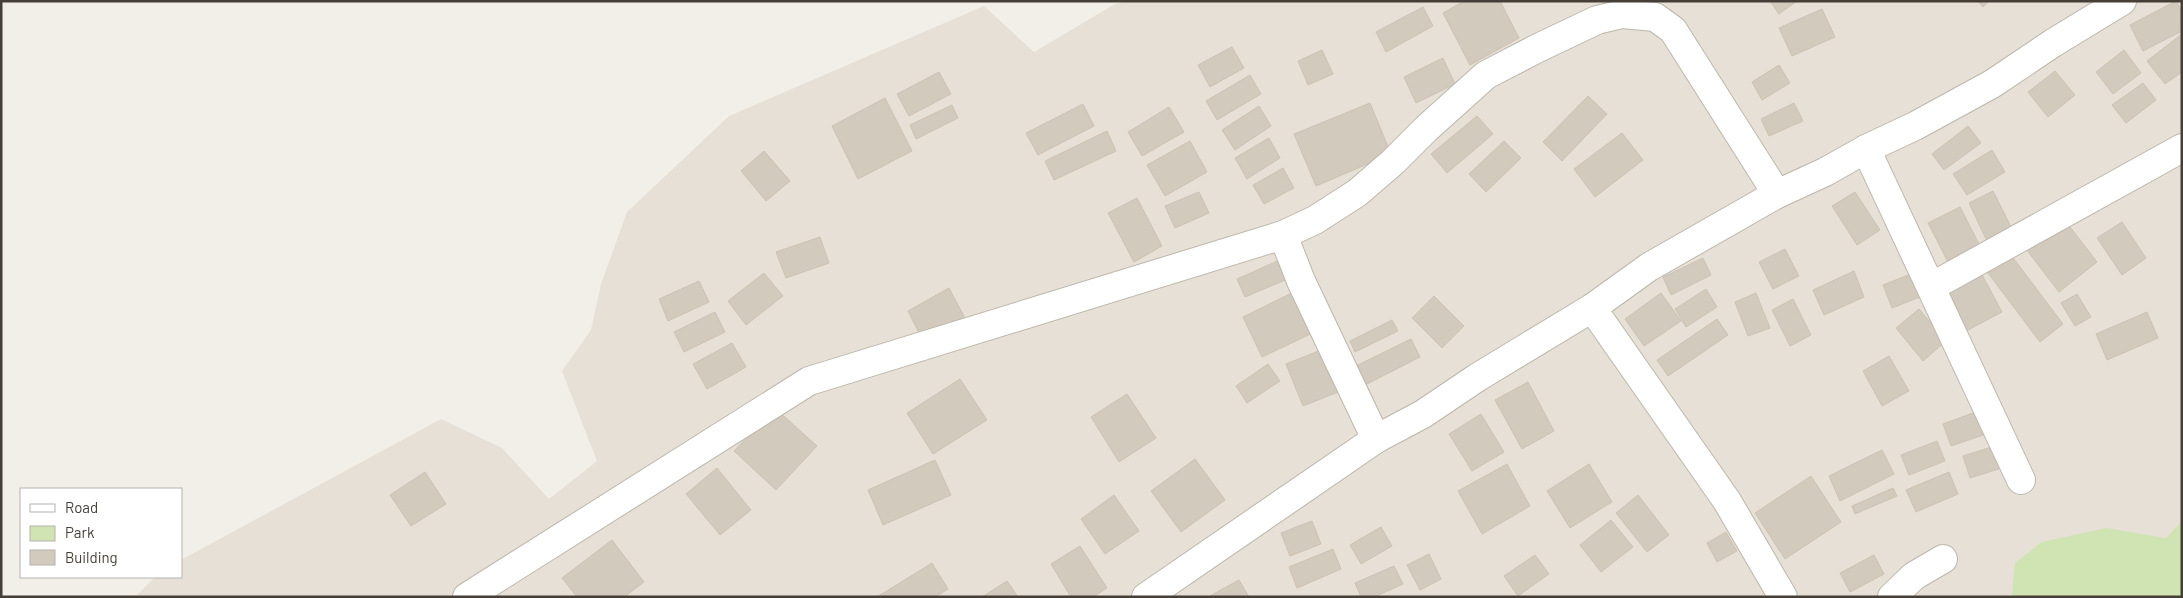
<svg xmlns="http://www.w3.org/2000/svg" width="2183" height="598" font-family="Barlow,sans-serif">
<rect width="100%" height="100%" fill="#f2efe8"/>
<polygon fill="#e6e0d6" points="1130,1 2182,1 2182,521 2166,539 2136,534 2012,595 2014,597 135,597 155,577 181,577 181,560 441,419 502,448 549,499 597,461 562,371 591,330 601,284 627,212 729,116 984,6 1034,52 1115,4"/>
<polygon fill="#d0e4b3" points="2182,521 2182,597 2012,596 2015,563 2042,542 2106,528 2166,538"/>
<g fill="#d3cabe" stroke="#cdc2b2">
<polygon points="1464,1 1500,1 1519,38 1470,65 1443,13"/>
<polygon points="1770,1 1797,1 1779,14"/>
<polygon points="1978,1 1989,1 1983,7"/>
<polygon points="2176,1 2182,11 2182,31 2143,51 2130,25"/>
<polygon points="1423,7 1433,26 1386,52 1376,32"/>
<polygon points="1822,9 1835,37 1792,56 1779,28"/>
<polygon points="2182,34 2182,72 2165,84 2147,61"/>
<polygon points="1232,47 1244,68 1210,87 1198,65"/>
<polygon points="1322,50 1333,74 1308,85 1298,61"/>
<polygon points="2124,50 2141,73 2113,94 2096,72"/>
<polygon points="1443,58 1455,84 1416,103 1404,77"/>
<polygon points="1779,65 1790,83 1762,100 1752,82"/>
<polygon points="2055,71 2075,95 2048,117 2028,92"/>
<polygon points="939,72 951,94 909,116 897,94"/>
<polygon points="1250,75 1261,94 1217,120 1206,101"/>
<polygon points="2143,83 2156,100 2126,123 2112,105"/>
<polygon points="1588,96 1607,114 1562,161 1543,142"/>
<polygon points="885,98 912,151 858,179 832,126"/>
<polygon points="1370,103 1391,154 1316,186 1294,134"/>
<polygon points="1794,103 1803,121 1769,136 1761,119"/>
<polygon points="1083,104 1094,126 1038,155 1026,133"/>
<polygon points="952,105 958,118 916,139 910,125"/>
<polygon points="1259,106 1271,126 1235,150 1222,130"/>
<polygon points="1169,107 1184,132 1142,156 1128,132"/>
<polygon points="1477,116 1493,134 1447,173 1431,154"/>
<polygon points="1968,126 1981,143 1944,170 1932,154"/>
<polygon points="1107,131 1116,151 1054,180 1045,161"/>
<polygon points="1622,133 1643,160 1595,197 1574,169"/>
<polygon points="1269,138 1280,158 1247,179 1235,158"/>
<polygon points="1190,141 1207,172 1165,196 1147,165"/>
<polygon points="1504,141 1521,158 1486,192 1469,174"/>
<polygon points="1992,150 2005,172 1967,195 1953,174"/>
<polygon points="764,151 790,181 766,201 741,171"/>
<polygon points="1283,168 1294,188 1264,204 1253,185"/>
<polygon points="1993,191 2012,229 1987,241 1969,203"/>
<polygon points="1199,192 1209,213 1175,228 1165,206"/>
<polygon points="1855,192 1880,230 1857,245 1832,206"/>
<polygon points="1137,198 1162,246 1134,262 1108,213"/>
<polygon points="1960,207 1980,246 1948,262 1928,223"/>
<polygon points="2064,219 2097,262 2059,292 2026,249"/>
<polygon points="2122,222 2146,258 2122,275 2097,238"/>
<polygon points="820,237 829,263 786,278 776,252"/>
<polygon points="1785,249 1799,276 1773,289 1759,262"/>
<polygon points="2011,255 2063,324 2040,342 1988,273"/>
<polygon points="1703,258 1711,275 1671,295 1663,277"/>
<polygon points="1282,259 1290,278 1245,297 1237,279"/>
<polygon points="1854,271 1864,297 1824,315 1813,290"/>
<polygon points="1980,271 2002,312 1966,331 1944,290"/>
<polygon points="1916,272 1925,295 1892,308 1883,285"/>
<polygon points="764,273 783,296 746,325 728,301"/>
<polygon points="699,281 709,302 668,321 659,299"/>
<polygon points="949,288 965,318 923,341 908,311"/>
<polygon points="1302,288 1321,329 1262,357 1243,317"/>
<polygon points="1706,289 1717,307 1686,327 1675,309"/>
<polygon points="1661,293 1681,321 1644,346 1625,319"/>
<polygon points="1756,293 1770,328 1748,336 1735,302"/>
<polygon points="2077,294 2091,317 2075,326 2061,303"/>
<polygon points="1434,296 1464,326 1442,348 1412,318"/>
<polygon points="1793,299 1811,335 1790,346 1772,310"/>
<polygon points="1919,309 1946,341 1923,361 1896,328"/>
<polygon points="715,312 725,332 684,352 674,332"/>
<polygon points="2147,312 2158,338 2107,360 2096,334"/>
<polygon points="1717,319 1728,335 1668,376 1657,360"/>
<polygon points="1392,320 1398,331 1355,352 1350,341"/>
<polygon points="1411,339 1420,357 1365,385 1356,366"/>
<polygon points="732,343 746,367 707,389 693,364"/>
<polygon points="1326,348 1343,390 1303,406 1286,364"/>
<polygon points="1889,356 1909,391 1882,406 1863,371"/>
<polygon points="1268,364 1280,381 1247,403 1236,386"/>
<polygon points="960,379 987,420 933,454 907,413"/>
<polygon points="1528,382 1554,431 1522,449 1495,400"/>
<polygon points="1127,394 1156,438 1119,462 1091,417"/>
<polygon points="775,408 817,446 776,490 734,451"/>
<polygon points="1981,410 1989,433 1951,446 1943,424"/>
<polygon points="1481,414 1504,452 1472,471 1449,434"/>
<polygon points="1937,441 1945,461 1909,475 1901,455"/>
<polygon points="1998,445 2005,467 1970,478 1963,456"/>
<polygon points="1882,450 1894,474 1840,501 1829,476"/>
<polygon points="1195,459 1225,500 1181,532 1151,491"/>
<polygon points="935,460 951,495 883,525 868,490"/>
<polygon points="1507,464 1530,506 1482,534 1458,491"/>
<polygon points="1589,464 1612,502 1570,528 1547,491"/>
<polygon points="717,468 751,510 720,535 686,494"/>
<polygon points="425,472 446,504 411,526 390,495"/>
<polygon points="1949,472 1958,494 1916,512 1906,490"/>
<polygon points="1811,476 1841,522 1785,559 1755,513"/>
<polygon points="1893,488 1897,496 1855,514 1852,506"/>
<polygon points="1114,495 1139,531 1105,554 1081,519"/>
<polygon points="1638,495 1669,535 1647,552 1616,513"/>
<polygon points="1611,520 1633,547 1601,572 1580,545"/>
<polygon points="1312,521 1321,544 1290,556 1281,533"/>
<polygon points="1381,527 1392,546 1361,564 1350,545"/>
<polygon points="1726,532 1737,551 1717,562 1707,543"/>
<polygon points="612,540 644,582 624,597 577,597 562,578"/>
<polygon points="1080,546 1107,588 1093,597 1071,597 1051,564"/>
<polygon points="1333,549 1341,569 1297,588 1289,567"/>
<polygon points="1429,554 1441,579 1420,590 1407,565"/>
<polygon points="1535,555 1549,574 1518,596 1504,576"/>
<polygon points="1874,555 1884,574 1850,592 1840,573"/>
<polygon points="932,563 948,589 935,597 877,597"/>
<polygon points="1394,566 1403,584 1374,597 1361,597 1355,583"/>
<polygon points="1239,580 1249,597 1208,597"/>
<polygon points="1007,581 1018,597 982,597"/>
</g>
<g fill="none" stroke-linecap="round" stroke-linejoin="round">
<g stroke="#bdb6ab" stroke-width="30">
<g id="street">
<polyline points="1866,149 2021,480"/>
<polyline points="1283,235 1301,281 1376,439"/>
<polyline points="1931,287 2182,148"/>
<polyline points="1592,308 1727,501 1783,597"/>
<polyline points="467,597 809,381 1283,235 1315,220 1357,193 1393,162 1427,128 1486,75 1538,48 1597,20 1622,14 1655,17 1673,30 1777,194"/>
<polyline points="1146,597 1376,439 1423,414 1478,377 1592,308 1649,267 1777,194 1825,172 1866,149 1915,126 1992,84 2053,43 2122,1"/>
<polyline points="1892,597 1914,576 1943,559"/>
</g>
</g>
<use href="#street" stroke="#fff" stroke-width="28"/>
</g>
<rect width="2183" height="598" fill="none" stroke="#453f37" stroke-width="5"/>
<rect x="20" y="488" width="162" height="90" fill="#ffffff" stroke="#b5b2af"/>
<rect x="30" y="504" width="25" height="8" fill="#ffffff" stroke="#b5b2af"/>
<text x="65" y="513" font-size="15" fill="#453f37">Road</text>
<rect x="30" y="526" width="25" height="15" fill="#d0e4b3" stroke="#b5b2af"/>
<text x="65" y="538" font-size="15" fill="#453f37">Park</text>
<rect x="30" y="550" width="25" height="15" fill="#d3cabe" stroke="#b5b2af"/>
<text x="65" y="563" font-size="15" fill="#453f37">Building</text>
</svg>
